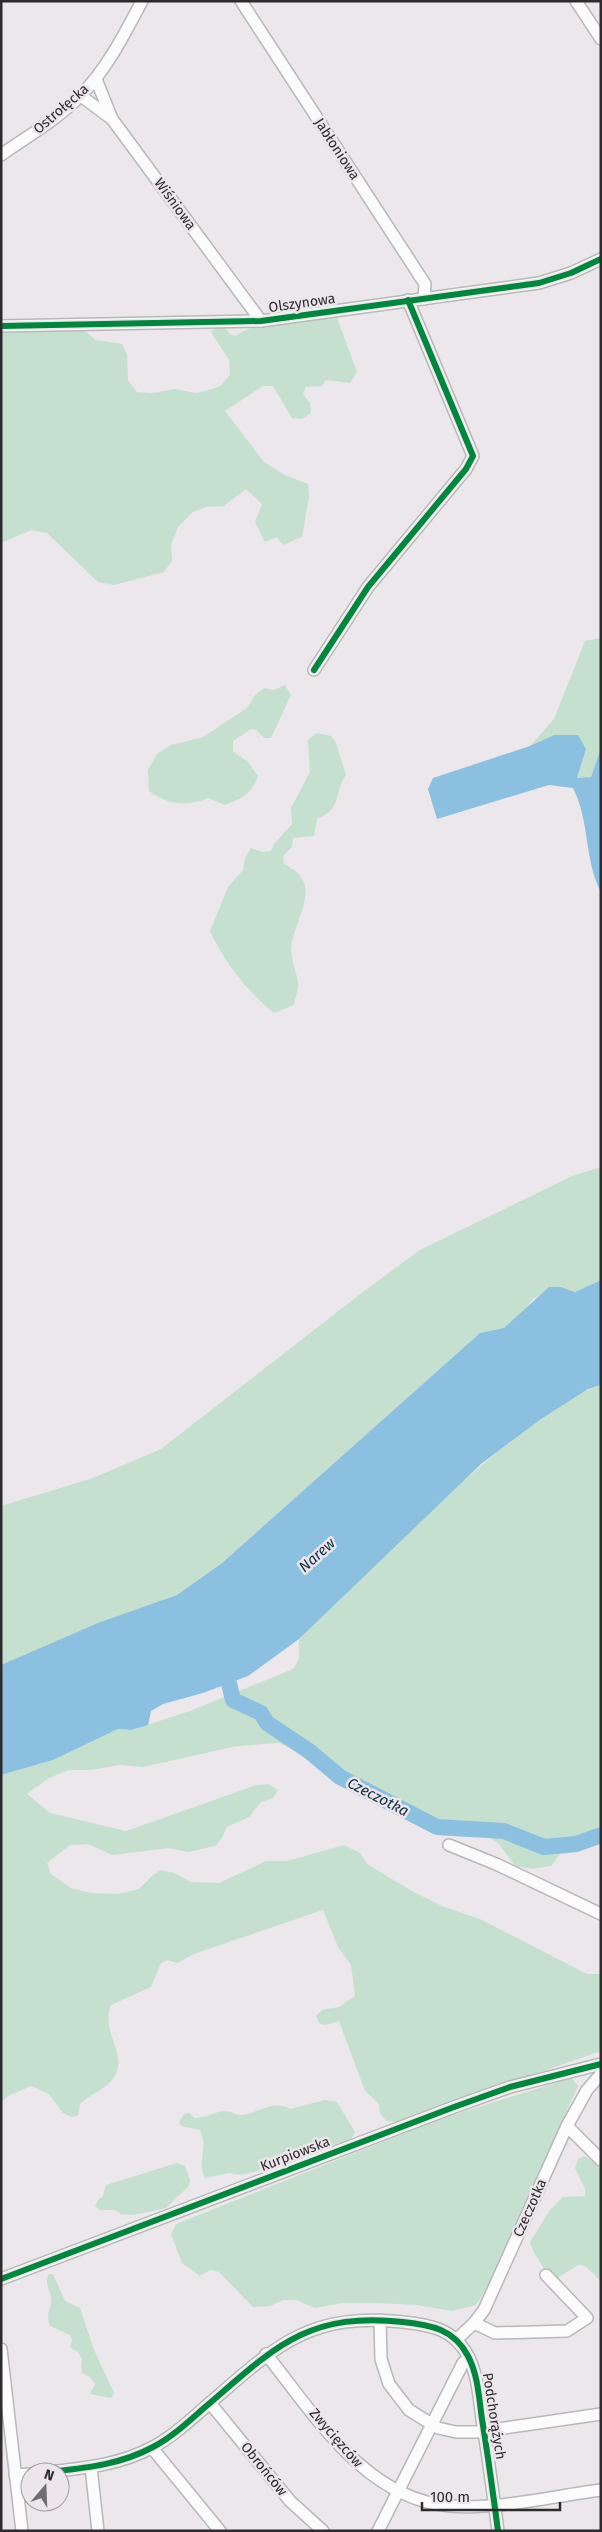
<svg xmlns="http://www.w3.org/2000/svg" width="602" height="2532" font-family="'Fira Sans',sans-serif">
<rect width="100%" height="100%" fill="#ebe7ea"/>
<g fill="#c6e0d0">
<path d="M337,318l20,54 -7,11 -24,-3 -4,6 -16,1 -3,7 7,9 1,10 -9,6 -10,-1 -19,-32h-10l-38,25 39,51 21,13 23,9 1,13 -7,40 -19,8 -6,-8 -12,5 -10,-20 7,-18 -16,-15 -22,17 -18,1 -13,5 -15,15 -7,18 1,16 -8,11 -50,13 -16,-3 -51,-49 -16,-3 -30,13v-215h80l15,12 26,4 5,11 1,25 9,12 16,1 21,-4 22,4 13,-3 11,-4 10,-11 -1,-15 -18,-28 7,-6 7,2 5,6 6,2c14,-15 78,-16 101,-18z"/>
<polygon points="601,638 601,748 591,777 577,778 586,749 530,746 554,719 585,641"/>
<path d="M285,685l6,10 -20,43h-7l-8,-8 -5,-1 -18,12v10l15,11 10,14c-6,18 -16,22 -33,29l-17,-7c-21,9 -40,7 -59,-7l-1,-21 9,-16 14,-9 32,-8 44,-29 8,-13 9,-7 10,2z"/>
<path d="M316,733l15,3 5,7 10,32c-13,19 -3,33 -29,44l-3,17 -21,2 -1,9 -9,9 1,8c42,19 10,54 7,84 0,12 5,23 7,34 1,7 -3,16 -4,23l-20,8c-27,-22 -50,-51 -64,-82l18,-44 15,-17 2,-12 6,-10 12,4 8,-1 3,-7 18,-20 -1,-16 19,-36 -2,-32z"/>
<polygon points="601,1167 601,1280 575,1292 561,1287 534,1298 520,1315 504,1328 480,1333 222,1563 177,1595 1,1665 1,1506 93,1478 161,1449 363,1292 420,1250 572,1176"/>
<path d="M601,1385v459l-24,8 -17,2 -9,12 -19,3 -17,-3 -16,-22 -13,-9 -56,-4 -69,-40 -18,-4 -47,-36 -17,-8 -42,3 -94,21 -24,-2 -28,5h-22l-20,8 -22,16 23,19 76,18 131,-46 11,-1 10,6 -5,8 -12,4 -12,15 -22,10 -5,11 -7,8 -27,6 -19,-4 -57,7 -24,-11 -18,1 -23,18 4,11 20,14 19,5 28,1 21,-5 14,-14 8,-5 13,3 17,9 28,1 47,-22h21l57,-16 16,8 7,11 45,27 30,15 40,14 105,54h14v77l-204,71 -11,-1 -6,-8 -1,-9 -14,-13 -26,-70 -14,4 -6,-2 -3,-7 6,-6 17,-3 16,-11 -4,-31 -13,-18 -15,-37 -129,44 -17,9 -10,-3 -6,3 -10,24 -40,18c-11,28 18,49 3,72 -9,14 -23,16 -34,27l-2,11 -6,2 -9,-4 -14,-19 -18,-8 -21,9 -9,7v-327l52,-15 65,-31 13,1 59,-19 103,-42 6,-10v-20c74,-71 145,-148 227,-209 23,-17 48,-37 75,-45z"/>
<polygon points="572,2078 578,2086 485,2292 476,2305 452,2311 417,2305 378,2303 342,2303 315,2308 296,2300 283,2300 270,2306 253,2307 219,2272 210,2270 200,2276 182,2263 171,2234 176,2224 443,2118"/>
<path d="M325,2100l12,2 18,30 -4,7 -97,33 -14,3 -11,-2 -24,5c-9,-17 4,-29 -5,-48l-19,-4 -2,-4 5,-8 5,-1 6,5c11,0 21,-7 31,-7 5,0 9,4 15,4 17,-1 31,-16 49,-6z"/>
<path d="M585,2156l11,7 5,7v111l-16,-15 -7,-1 -22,14 -7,-2c-6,-13 -16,-22 -19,-35l20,-32 13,-13 22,-1v-7l-10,-21 3,-9z"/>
<polygon points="177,2163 185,2166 190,2180 189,2186 166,2208 134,2215 121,2214 115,2210 100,2210 95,2206 98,2200 103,2196 106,2185"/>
<path d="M49,2274h4l12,27 15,7 14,42 20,43 -3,5 -21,-4 5,-10 -5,-7 -8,-4 -1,-7 1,-6 -3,-7 -9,-6 2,-7 -2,-5 -20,-9c-5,-14 2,-16 1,-28 -1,-9 -7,-15 -2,-24z"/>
</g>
<g fill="#8cc0e0">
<path d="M554,735h24l8,14 -9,29 14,-1 10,-29v144c-17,-32 -11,-71 -28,-104l-24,-3 -112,34 -9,-30 5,-11 97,-32z"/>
<polygon points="601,1280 601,1385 588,1389 541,1419 481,1464 299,1639 248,1676 203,1693 163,1704 151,1711 148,1725 131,1730 118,1729 53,1760 1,1775 1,1665 98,1623 177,1595 222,1563 480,1333 504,1328 549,1287 561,1287 575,1292"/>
</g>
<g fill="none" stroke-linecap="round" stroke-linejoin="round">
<polyline stroke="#8cc0e0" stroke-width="16" points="224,1663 233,1700 261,1713 267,1723 309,1751 340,1777 437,1827 504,1831 544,1847 576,1844 601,1835"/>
<g stroke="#b9b7b8" stroke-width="14">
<g id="minor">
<polyline points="241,1 425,284 424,299"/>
<polyline points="576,1 601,39"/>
<polyline points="96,79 112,119"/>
<polyline points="81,96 112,119 261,321"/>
<path d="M1,155c27,-19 57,-36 80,-60 26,-26 44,-62 61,-94"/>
<polyline points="1,326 261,321 539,283 571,273 601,259"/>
<polyline points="314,670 368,587 466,469 473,456 408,300"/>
<polyline points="449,1845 496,1864 601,1914"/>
<polyline points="567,2126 601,2160"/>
<polyline points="1,2279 454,2107 510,2087 601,2064"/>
<polyline points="380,2320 381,2359 389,2384 409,2410 438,2428 456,2432 477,2432 601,2414"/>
<polyline points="474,2323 495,2333 567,2331 587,2318 546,2275"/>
<polyline points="457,2339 474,2323 484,2310 567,2126 587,2090 601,2074"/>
<polyline points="1,2349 22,2531"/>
<path d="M266,2354c49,61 99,145 184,152 48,4 103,-10 151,-16"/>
<polyline points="210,2403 290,2501 323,2531"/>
<polyline points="152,2448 220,2531"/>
<polyline points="91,2467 98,2531"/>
<path d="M48,2472c36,-4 72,-7 105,-25 19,-10 35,-25 51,-39 68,-58 102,-97 199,-86 28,3 51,7 65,34 10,19 11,42 14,63 6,37 11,74 16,112"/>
<polyline points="15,2475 30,2474"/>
<polyline points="378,2531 463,2363 469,2358"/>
</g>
</g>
<use href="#minor" stroke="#fcfbfc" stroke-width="11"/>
<g stroke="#ece6eb" stroke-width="9">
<g id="cycleway">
<polyline points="1,326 261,321 539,283 571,273 601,259"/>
<polyline points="314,670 368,587 466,469 473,456 408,300"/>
<polyline points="1,2279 454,2107 510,2087 601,2064"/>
<path d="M48,2472c36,-4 72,-7 105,-25 19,-10 35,-25 51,-39 68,-58 102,-97 199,-86 28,3 51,7 65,34 10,19 11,42 14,63 6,37 11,74 16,112"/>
</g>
</g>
<use href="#cycleway" stroke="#00873e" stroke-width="6"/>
</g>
<g text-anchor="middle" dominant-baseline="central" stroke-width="5" stroke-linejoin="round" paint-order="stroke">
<g font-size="14" fill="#2d2b2d" stroke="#ece6eb">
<text transform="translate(61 109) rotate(-41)">Ostrołęcka</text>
<text transform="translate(337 149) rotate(57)">Jabłoniowa</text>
<text transform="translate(175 204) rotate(54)">Wiśniowa</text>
<text transform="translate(302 303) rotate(-8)">Olszynowa</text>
<text transform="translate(295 2154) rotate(-21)">Kurpiowska</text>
<text transform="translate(530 2208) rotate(-66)">Czeczotka</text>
<text transform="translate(494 2416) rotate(81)">Podchorążych</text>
<text transform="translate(336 2438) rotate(49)">Zwycięzców</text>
<text transform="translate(264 2469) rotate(51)">Obrońców</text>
</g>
<g font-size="15" font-style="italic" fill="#0c2f42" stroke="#ece6eb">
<text transform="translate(317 1555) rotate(-42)">Narew</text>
<text transform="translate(378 1797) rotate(27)">Czeczotka</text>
</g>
</g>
<rect width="602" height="2532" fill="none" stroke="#2d2b2d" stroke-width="5"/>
<g transform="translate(45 2487) rotate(19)"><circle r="24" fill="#ece6eb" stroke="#a09b9f"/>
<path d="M0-4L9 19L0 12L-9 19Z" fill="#706d6f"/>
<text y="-8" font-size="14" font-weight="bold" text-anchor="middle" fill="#2d2b2d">N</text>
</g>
<path d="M422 2502v8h138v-8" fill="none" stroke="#2d2b2d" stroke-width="2.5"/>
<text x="430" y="2502" font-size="15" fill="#2d2b2d" stroke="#ece6eb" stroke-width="4" paint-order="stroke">100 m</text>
</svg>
